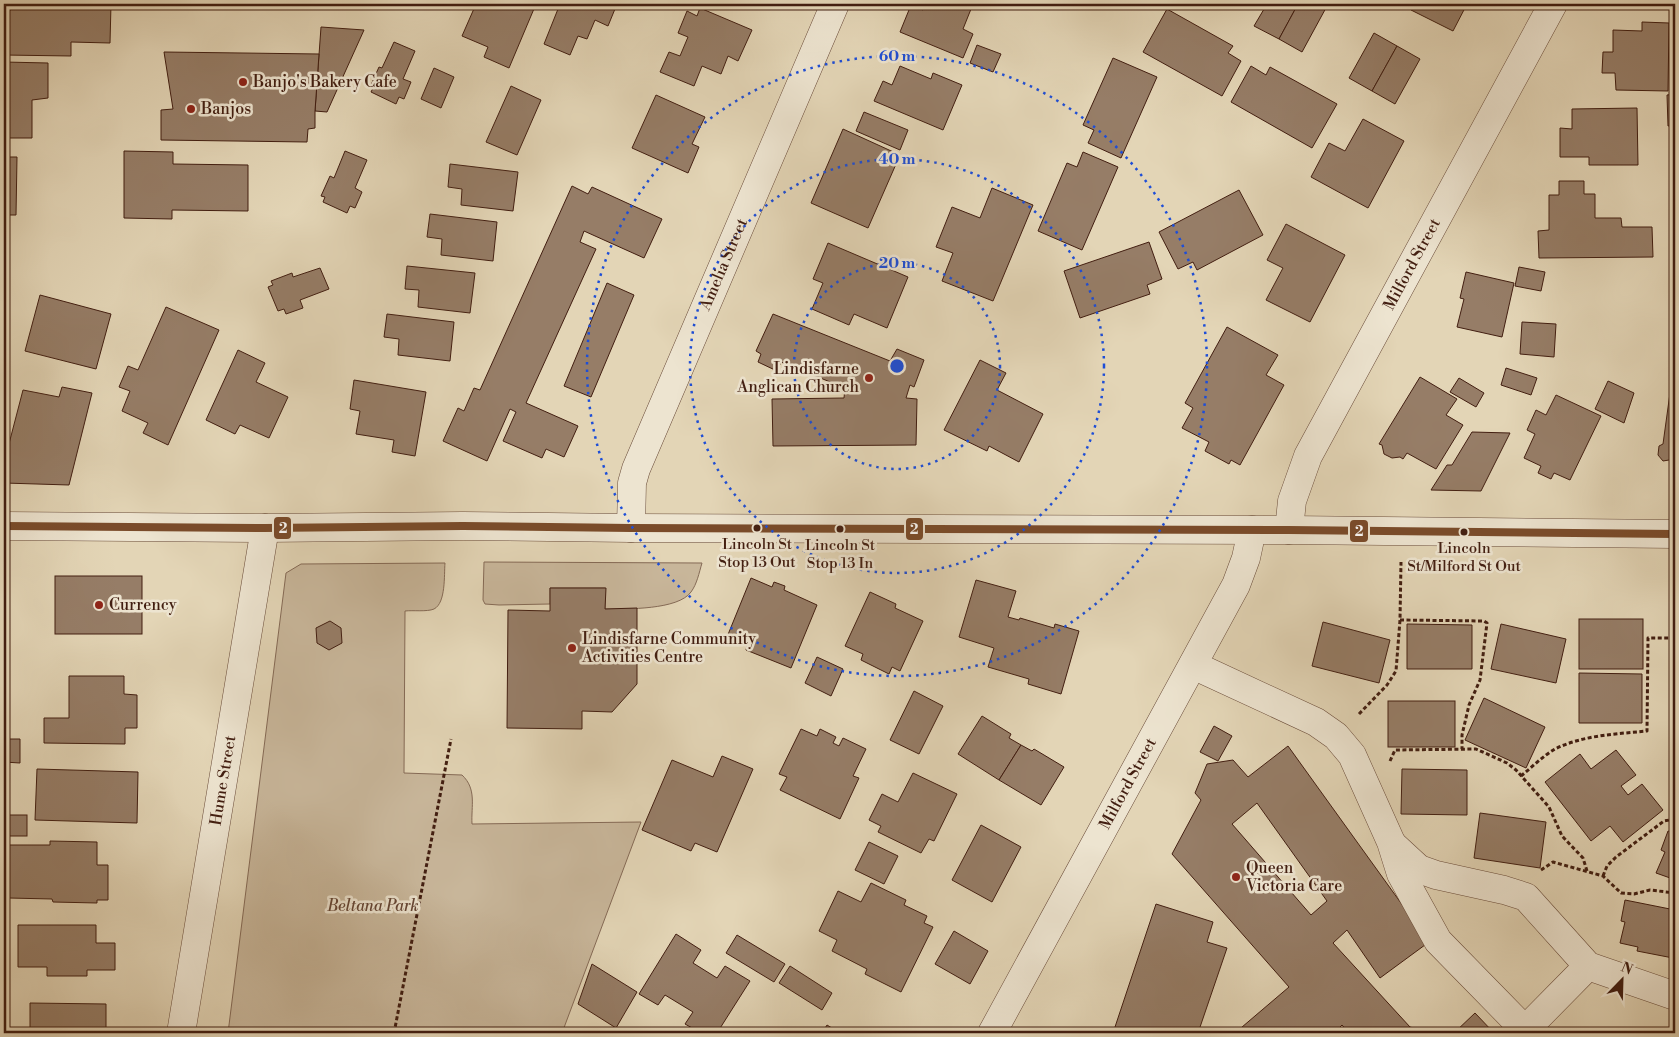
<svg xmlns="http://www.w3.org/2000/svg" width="1679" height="1037" font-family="'Libre Bodoni',serif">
<rect width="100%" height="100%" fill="#e3d5b6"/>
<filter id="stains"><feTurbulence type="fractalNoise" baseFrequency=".004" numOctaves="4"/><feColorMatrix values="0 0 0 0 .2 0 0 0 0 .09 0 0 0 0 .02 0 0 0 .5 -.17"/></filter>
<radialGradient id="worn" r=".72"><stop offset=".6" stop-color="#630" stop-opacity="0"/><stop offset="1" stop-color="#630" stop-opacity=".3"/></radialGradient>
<g fill="#c8b69a" stroke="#856a56">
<path d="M484,562l218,1c-3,10 -5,21 -11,29 -13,18 -64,17 -86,17v-21h-55v16l-51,1 -14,-1 -2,-4z"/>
<path d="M445,563c-1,12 1,40 -11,46 -7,3 -21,1 -29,2l-1,162 58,2c15,14 9,31 10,49l169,-2 -79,211h-334l58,-460 15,-9z"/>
</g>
<g fill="#967d67" stroke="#421e11" fill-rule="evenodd">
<polygon points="14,4 111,4 110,43 71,42 71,56 4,55 4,20"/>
<polygon points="476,4 536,4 509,68 484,57 488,47 462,36"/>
<polygon points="560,4 617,4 608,26 595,20 587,39 578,36 570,55 544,44"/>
<polygon points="926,4 973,4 963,29 973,34 963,58 900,32 911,5 923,10"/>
<polygon points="1267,4 1298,4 1279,39 1254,26"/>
<polygon points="1298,4 1322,4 1327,6 1302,52 1279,39"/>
<polygon points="1414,4 1467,4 1453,31 1411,10"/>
<polygon points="700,8 752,30 738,61 728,56 721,74 702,66 694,86 660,72 669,52 680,56 688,37 678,33 687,11 697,16"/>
<polygon points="1167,9 1233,46 1228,53 1241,61 1222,96 1143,52"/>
<polygon points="1642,22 1669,23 1668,91 1616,90 1615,73 1602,73 1603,52 1613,52 1613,30 1642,31"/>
<polygon points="321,27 364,30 327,112 315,111"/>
<polygon points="1374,33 1397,46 1372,91 1349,78"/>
<polygon points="394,42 415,51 403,79 411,82 404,99 399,97 396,104 371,92 373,88 370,87 379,67 382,68"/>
<polygon points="977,45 1001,54 993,72 970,63"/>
<polygon points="1397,46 1420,59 1395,104 1372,91"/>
<polygon points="164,52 319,54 315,111 315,128 308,129 307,142 161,140 161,110 173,109"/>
<polygon points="1113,58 1157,77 1121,158 1088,143 1094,130 1083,125"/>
<polygon points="4,62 48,63 48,98 32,100 32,138 4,138"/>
<polygon points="900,66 931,79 933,73 962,85 943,130 874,101 883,81 892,85"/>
<polygon points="1251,66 1266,75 1270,67 1337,104 1312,148 1231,102"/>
<polygon points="434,68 454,77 441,108 421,99"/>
<polygon points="511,86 541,100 517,155 486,142"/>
<polygon points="1675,94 1675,125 1668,126 1667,95"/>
<polygon points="656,95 705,117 692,144 699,147 688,173 632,148"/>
<polygon points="1637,108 1638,165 1589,165 1589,157 1560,157 1560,128 1572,129 1572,109"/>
<polygon points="864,112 908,130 900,150 856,131"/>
<polygon points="1363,119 1404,141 1368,208 1311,177 1329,143 1345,151"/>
<polygon points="843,129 900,155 868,228 811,203"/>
<polygon points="124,151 173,152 173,164 248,165 248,211 172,210 172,219 124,218"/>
<polygon points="345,151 367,160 355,188 362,192 355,208 350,206 347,213 323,202 325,197 321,196 330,176 334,178"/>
<polygon points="1083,152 1118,167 1082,250 1038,231 1067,163 1077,167"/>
<polygon points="4,157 17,157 16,215 4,215"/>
<polygon points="450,164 518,172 513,211 461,205 462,189 448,187"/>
<polygon points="1559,181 1584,181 1584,194 1595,194 1595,218 1621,218 1622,227 1652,227 1653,257 1539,258 1538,231 1549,230 1549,195 1559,195"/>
<polygon points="572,186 588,194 592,187 662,219 644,258 584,231 580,242 596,249 526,403 578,426 564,457 546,449 542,458 503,441 516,412 510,409 487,461 443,441 458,408 464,411 474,388 480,390"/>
<polygon points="992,188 1033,205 993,301 942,281 953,253 936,247 952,207 980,218"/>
<polygon points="1239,190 1263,235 1197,270 1193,262 1178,269 1159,232"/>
<polygon points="430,214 497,222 493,261 441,255 442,239 427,237"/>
<polygon points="1286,224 1345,255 1310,322 1266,300 1283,268 1267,260"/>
<polygon points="1149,242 1162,279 1147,285 1150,294 1080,318 1064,271"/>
<polygon points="828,243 908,277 887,328 854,314 849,325 812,309 823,283 813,279"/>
<polygon points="407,266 475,273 470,313 418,307 419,290 405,289"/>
<polygon points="1519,267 1545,272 1541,291 1515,286"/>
<polygon points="320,268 329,289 300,300 303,308 286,314 284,309 278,311 268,287 273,285 271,281 292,273 293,277"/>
<polygon points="1466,272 1514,283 1502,337 1457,327 1464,299 1460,298"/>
<polygon points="607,283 634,295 591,397 564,386"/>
<polygon points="40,295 111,314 96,369 25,351"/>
<polygon points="166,307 219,330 168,445 143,433 148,423 122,411 130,391 119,387 128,366 138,370"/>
<polygon points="387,314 454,322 450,361 398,355 399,339 384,337"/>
<polygon points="773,314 890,361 897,349 924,360 914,387 910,385 906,398 917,399 916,445 773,446 772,399 844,398 845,388 781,362 777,371 758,362 761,354 756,351"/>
<polygon points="1522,322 1556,324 1554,357 1520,354"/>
<polygon points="1227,327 1278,355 1266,375 1284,385 1240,465 1231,460 1229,464 1205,451 1209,442 1182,428 1193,408 1185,403"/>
<polygon points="238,350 265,363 256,382 288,397 269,438 240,425 235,434 206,420"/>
<polygon points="980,360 1006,373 997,390 1043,414 1019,462 989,446 987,451 944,430"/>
<polygon points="1506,368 1537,378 1531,395 1501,385"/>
<polygon points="1420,377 1457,399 1446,415 1463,425 1436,469 1407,453 1403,459 1400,457 1392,458 1384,454 1382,445 1379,444"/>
<polygon points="1459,378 1484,393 1476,407 1450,392"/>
<polygon points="354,380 426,392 415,456 392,452 394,440 356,434 360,411 350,409"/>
<polygon points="1608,381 1634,393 1624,423 1595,409"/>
<polygon points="62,387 92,393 69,485 4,483 4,463 23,390 59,397"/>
<polygon points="1670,393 1675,393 1675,459 1663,461 1658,455 1659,446 1663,444"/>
<polygon points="1556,395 1601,416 1570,480 1554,473 1551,479 1538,473 1541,466 1524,458 1535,434 1527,430 1536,410 1546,415"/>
<polygon points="1472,432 1510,433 1481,491 1431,490 1447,465 1452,465"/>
<rect x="55" y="576" width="87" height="58"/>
<polygon points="751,578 772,587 774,582 785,586 784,590 817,605 791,668 746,650 747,646 727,637"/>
<polygon points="976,580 1016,591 1008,617 1019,620 1020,618 1054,628 1055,624 1079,631 1061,694 1028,684 1029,679 988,667 994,648 959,637"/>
<polygon points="550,588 606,588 605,609 637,608 637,684 612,712 582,711 582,729 507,728 508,610 550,611"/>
<polygon points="870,592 896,604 895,608 923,621 900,671 892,667 889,674 861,660 863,654 845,646"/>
<rect x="1579" y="619" width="64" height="50"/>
<polygon points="330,621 341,628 342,643 329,650 317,643 316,628"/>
<polygon points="1323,622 1390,640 1379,683 1312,666"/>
<polygon points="1407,624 1472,625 1472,669 1407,669"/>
<polygon points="1501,624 1566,639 1556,683 1491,669"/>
<polygon points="817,657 843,669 831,696 805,683"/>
<polygon points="1579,673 1642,674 1642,723 1579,723"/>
<polygon points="69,676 124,676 124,694 137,695 137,728 125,728 125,744 44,743 44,718 69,718"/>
<polygon points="914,691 943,706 919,754 890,740"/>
<polygon points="1484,698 1545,727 1526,768 1465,740"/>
<rect x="1388" y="701" width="67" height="46"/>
<polygon points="982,716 1011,734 1009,738 1021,745 999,780 958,754"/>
<polygon points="1214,726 1232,736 1218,761 1200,752"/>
<polygon points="801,729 817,736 820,729 836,737 833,743 839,746 843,738 866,749 853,776 859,778 840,819 780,790 787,777 779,774"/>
<polygon points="4,739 20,739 20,763 4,762"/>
<polygon points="1021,745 1032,751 1034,749 1064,767 1041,805 999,780"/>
<path d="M1288,746l141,196 -49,36 -33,-48 -14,13 77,84 22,6h-83l-7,-8 -8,8h-99l54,-46 -117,-133 29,-54 -6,-7 12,-29 26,-4 15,17zM1257,803l70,98 -16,14 -79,-91z"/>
<polygon points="1616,750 1636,775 1621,786 1628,795 1642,784 1663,810 1623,842 1610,826 1591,841 1545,782 1580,754 1591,769"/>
<polygon points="722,756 753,769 717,852 695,843 691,851 642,830 672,760 713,777"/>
<polygon points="37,769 138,772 137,823 35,820"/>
<polygon points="1402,769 1467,770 1467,815 1401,814"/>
<polygon points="913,773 957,794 934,841 929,839 921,853 878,832 881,826 869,820 882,794 898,802"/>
<polygon points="1480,813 1546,822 1540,868 1474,858"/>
<rect x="4" y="815" width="23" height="21"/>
<polygon points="981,825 1021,847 992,902 952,880"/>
<polygon points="1668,831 1675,833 1675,885 1671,883 1673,879 1656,873 1665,852 1661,850"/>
<polygon points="50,841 97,842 97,865 108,865 108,900 97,900 97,903 53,902 52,899 9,898 4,892 4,845 50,845"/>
<polygon points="869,842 898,856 884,884 855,870"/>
<polygon points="871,883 906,900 904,905 927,916 924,923 933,927 901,992 865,974 867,969 832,951 837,940 819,931 838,891 861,902"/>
<polygon points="1625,900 1675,910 1675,946 1673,958 1637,951 1638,947 1620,943 1625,922 1621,921"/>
<polygon points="1156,904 1213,922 1207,942 1227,948 1198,1033 1113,1033"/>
<polygon points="18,925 96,925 96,943 115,943 115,970 87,970 87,976 47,976 47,967 18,967"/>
<polygon points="954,931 988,951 970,984 935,964"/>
<polygon points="676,934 701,950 693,963 717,978 725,966 750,981 717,1033 701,1033 685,1024 693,1012 665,995 658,1005 639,994"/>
<polygon points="737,935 785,964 774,982 726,953"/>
<polygon points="592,964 637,992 616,1028 578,1004"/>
<polygon points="790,966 832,993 822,1010 779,983"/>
<polygon points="30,1003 106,1004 106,1033 30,1033"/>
<polygon points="1475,1013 1494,1033 1454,1033"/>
<polygon points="827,1025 840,1033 822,1033"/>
</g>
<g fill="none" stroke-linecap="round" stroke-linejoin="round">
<g stroke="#6a4c3a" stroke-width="29">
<g id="minor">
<polyline points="4,526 265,528 463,526 631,528 1289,530 1675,534"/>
<path id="s1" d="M631,528l1,-45 4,-14 199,-465"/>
<path id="s2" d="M1289,530l3,-29 16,-45 245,-452"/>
<polyline points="1193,665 1316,722 1336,736 1352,755 1391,842 1401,874 1438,941 1525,1030 1588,966"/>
<polyline points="1393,845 1419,869 1436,875 1504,890 1526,897 1588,966 1675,996"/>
<path id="s3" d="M181,1033l84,-505"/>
<path id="s4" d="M992,1033l244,-448 10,-27 6,-28"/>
</g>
</g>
<g stroke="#421e11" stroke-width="3" stroke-dasharray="4 2.5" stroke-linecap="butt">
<polyline points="1400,620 1484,621 1487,623 1480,680 1469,705 1462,735 1462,749"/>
<polyline points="1359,714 1387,685 1396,671 1400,620 1401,562"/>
<polyline points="1390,761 1395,750 1476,749 1507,763 1516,770 1549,807 1562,836 1583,858 1587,871"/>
<path d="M1521,776c11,-9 22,-20 34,-27 28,-14 62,-15 92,-18l1,-93h21"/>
<polyline points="1541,870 1553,862 1603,876 1621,893 1634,894 1650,890 1675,893"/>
<polyline points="1603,876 1607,866 1616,857 1664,821 1675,819"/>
<polyline points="394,1033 451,739"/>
</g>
<use href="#minor" stroke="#ede4d0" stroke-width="28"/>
<g stroke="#ede4d0" stroke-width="11">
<polyline id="bus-1" points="4,526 265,528 463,526 631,528 1289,530 1675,534"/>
</g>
<use href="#bus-1" stroke="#7a4b2a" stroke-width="8"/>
</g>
<g fill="none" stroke="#1d4ed8" stroke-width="2.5" stroke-dasharray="2.5 5">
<circle cx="897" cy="366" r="103"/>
<circle cx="897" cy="366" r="207"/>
<circle cx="897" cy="366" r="310"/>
</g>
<g fill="#8f2418" stroke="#ede4d0" stroke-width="2">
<circle cx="243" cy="82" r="5"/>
<circle cx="191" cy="109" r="5"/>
<circle cx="869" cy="378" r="5"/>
<circle cx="99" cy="605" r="5"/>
<circle cx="572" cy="648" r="5"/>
<circle cx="1236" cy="877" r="5"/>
</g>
<g fill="#421e11" stroke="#ede4d0" stroke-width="2">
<circle cx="757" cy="528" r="4.5"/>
<circle cx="840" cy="529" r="4.5"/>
<circle cx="1464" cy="532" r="4.5"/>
</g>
<g text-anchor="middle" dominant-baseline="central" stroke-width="5" stroke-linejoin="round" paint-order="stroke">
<g font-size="15" fill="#421e11" stroke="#ede4d0">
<text x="757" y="544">Lincoln St<tspan x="757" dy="18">Stop 13 Out</tspan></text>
<text x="840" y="545">Lincoln St<tspan x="840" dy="18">Stop 13 In</tspan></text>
<text x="1464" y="548">Lincoln<tspan x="1464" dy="18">St/Milford St Out</tspan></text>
</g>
<g font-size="16" fill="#421e11" stroke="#ede4d0" text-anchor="start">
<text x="253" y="82">Banjo's Bakery Cafe</text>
<text x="201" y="109">Banjos</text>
<text x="859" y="369" text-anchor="end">Lindisfarne<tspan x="859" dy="18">Anglican Church</tspan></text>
<text x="109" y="605">Currency</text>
<text x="582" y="639">Lindisfarne Community<tspan x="582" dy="18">Activities Centre</tspan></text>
<text x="1246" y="868">Queen<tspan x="1246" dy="18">Victoria Care</tspan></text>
</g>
<g font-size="16" fill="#421e11" stroke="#ede4d0">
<text stroke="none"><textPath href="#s1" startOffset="282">Amelia Street</textPath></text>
<text stroke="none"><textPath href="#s2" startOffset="295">Milford Street</textPath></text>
<text stroke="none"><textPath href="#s3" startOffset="256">Hume Street</textPath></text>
<text stroke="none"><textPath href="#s4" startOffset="284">Milford Street</textPath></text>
</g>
<g font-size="16" font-style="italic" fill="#644433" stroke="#ede4d0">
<text x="373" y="906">Beltana Park</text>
</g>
</g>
<circle cx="897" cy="366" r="8" fill="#1d4ed8" stroke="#ede4d0" stroke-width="2.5"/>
<g font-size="15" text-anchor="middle" font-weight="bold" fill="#1d4ed8" stroke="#ede4d0" stroke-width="5" stroke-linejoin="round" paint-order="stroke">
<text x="897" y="61">60 m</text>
<text x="897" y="164">40 m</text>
<text x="897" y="268">20 m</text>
</g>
<g stroke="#ede4d0" stroke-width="2">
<rect x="273" y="516" width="19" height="24" rx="5" fill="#7a4b2a"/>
<rect x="905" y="517" width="19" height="24" rx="5" fill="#7a4b2a"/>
<rect x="1349" y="519" width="20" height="24" rx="5" fill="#7a4b2a"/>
</g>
<g font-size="14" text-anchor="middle" font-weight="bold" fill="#fff">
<text x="283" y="533">2</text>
<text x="914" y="534">2</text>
<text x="1359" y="536">2</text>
</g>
<rect width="1679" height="1037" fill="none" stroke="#e3d5b6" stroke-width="20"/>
<rect x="5" y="5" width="1669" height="1027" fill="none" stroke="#421e11" stroke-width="2.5"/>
<rect x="10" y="10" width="1659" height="1017" fill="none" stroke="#421e11"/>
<g transform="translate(1622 980) rotate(23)" stroke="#ede4d0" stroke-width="4" paint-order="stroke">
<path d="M0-4L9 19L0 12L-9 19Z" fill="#421e11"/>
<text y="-8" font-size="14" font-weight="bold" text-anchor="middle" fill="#421e11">N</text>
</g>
<rect width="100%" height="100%" filter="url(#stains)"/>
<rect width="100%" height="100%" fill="url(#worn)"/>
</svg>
